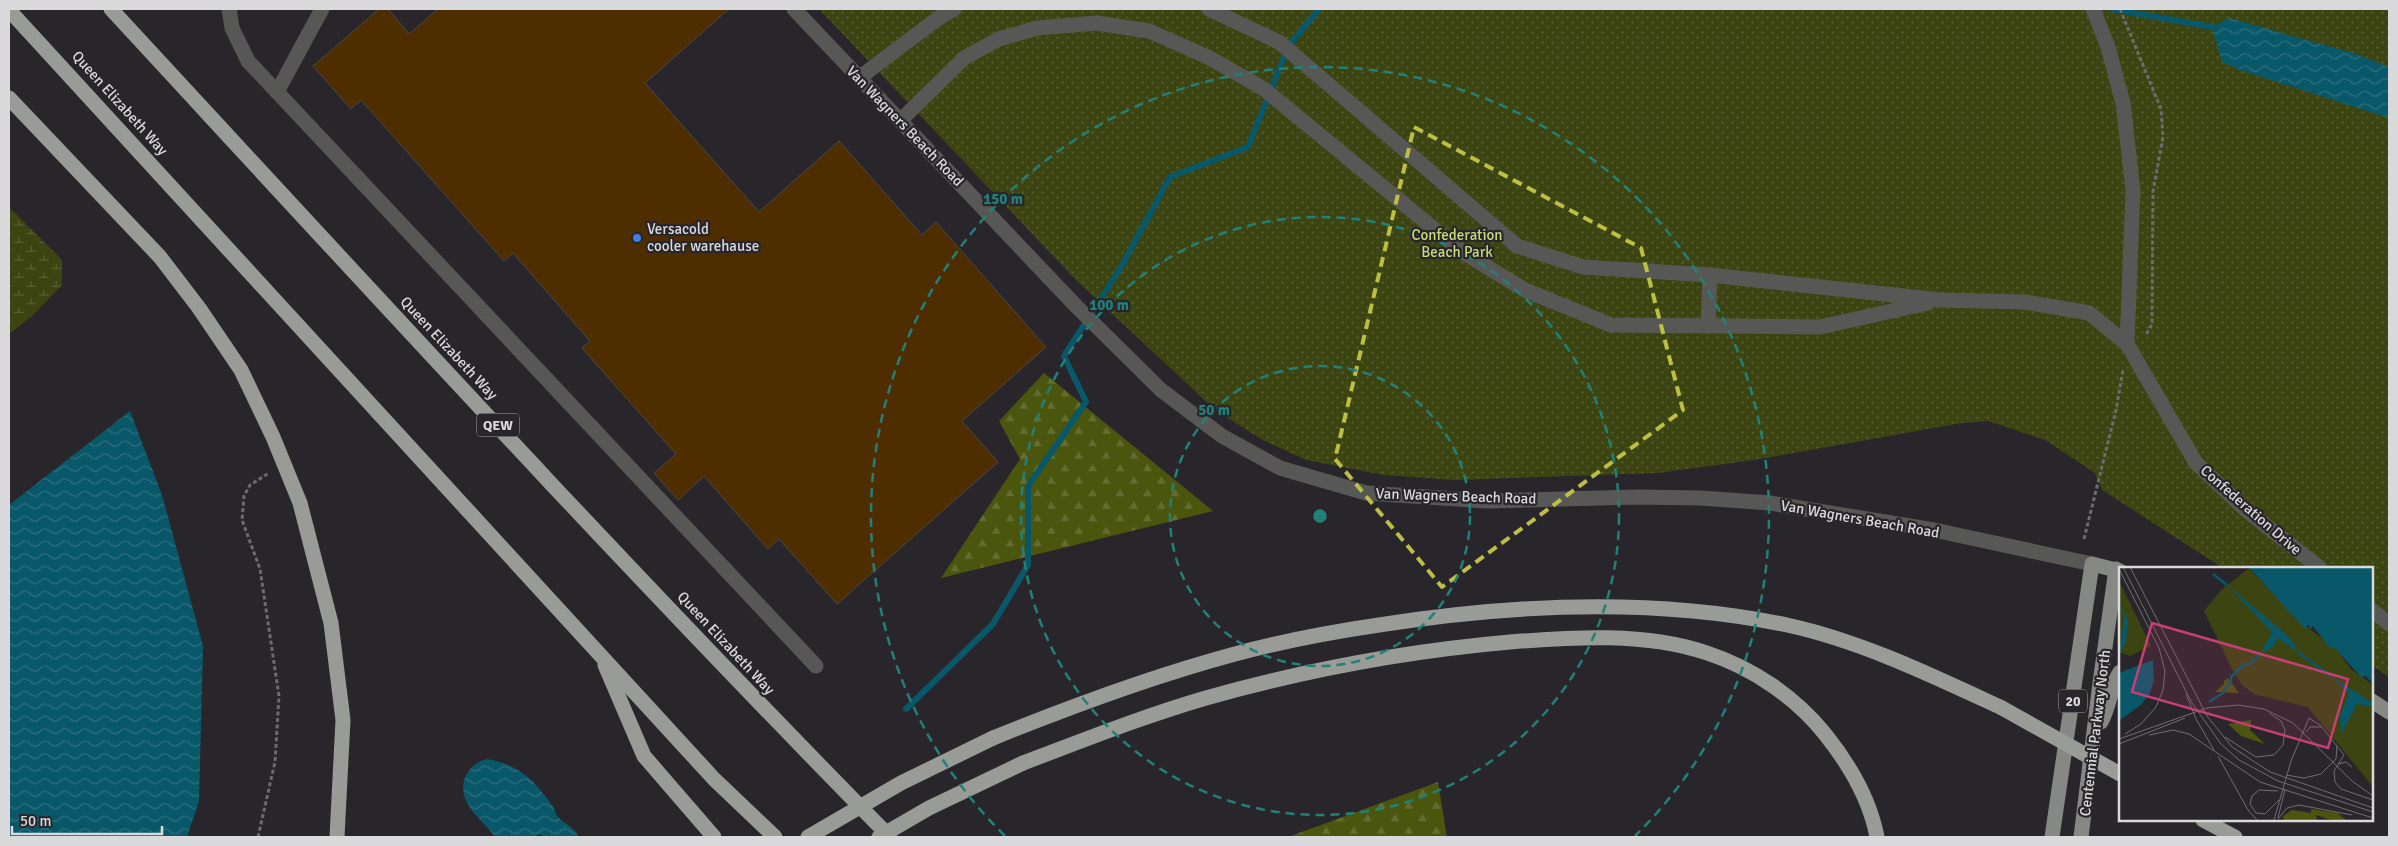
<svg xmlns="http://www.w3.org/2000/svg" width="2398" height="846" font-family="Signika,sans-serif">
<defs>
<pattern id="forest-firs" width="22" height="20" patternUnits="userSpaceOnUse" patternTransform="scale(1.25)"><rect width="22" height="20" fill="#4a550e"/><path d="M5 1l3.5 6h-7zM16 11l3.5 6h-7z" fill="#646d30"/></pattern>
<pattern id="wetland-marsh" width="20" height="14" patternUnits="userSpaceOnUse" patternTransform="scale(1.25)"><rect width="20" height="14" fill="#3c4512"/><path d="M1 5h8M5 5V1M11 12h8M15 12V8" fill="none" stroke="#585f34"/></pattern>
<pattern id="park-dots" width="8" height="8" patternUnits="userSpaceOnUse" patternTransform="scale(1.25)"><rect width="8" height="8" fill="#3c4512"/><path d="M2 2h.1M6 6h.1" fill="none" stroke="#585f34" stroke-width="1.8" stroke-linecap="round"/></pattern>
<pattern id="water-waves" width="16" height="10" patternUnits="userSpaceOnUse" patternTransform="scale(1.25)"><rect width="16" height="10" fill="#09586a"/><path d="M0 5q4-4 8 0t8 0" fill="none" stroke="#2c6f7f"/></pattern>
</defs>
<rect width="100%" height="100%" fill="#28262a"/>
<g fill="url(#forest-firs)">
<polygon points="1044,373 1213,511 941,578 1020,459 999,421"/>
<polygon points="1438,782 1447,837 1288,837"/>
</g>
<polygon fill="url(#wetland-marsh)" points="9,207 62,260 62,285 32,316 9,334"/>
<polygon fill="url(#park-dots)" points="819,9 2389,9 2389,677 2372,665 2372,568 2223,568 2102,490 2095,473 2045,440 1988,421 1962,423 1754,460 1658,473 1454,480 1384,475 1306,460 1263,440 1215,410 1076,280"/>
<g fill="url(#water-waves)">
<polygon points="2229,18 2356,54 2389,67 2389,118 2240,70 2222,62 2212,27"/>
<polygon points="130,411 162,495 203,646 199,801 187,837 9,837 9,505"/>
<path d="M487,759c33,6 46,20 65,46 3,3 3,8 5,11 7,8 17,11 22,21h-33l-8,-3 -2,3h-41c-8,-11 -19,-20 -26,-31 -13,-20 -3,-42 18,-47z"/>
</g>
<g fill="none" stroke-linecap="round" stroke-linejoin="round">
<g stroke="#09586a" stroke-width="6">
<polyline points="2112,9 2212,27"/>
<polyline points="906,709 993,624 1028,565 1028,486 1086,402 1064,356 1121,267 1170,177 1248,147 1288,47 1319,9"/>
</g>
</g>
<polygon fill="#4e2e00" stroke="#4d4945" points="379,9 388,9 409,34 438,9 729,9 645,83 759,212 839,141 922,235 936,222 1046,347 962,421 998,462 837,604 779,539 768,549 704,476 678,500 654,473 676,454 582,348 590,341 513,253 504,261 361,100 351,109 313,66"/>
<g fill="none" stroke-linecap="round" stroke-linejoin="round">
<g stroke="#6d6b6f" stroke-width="3" stroke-dasharray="4 2.5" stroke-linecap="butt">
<polyline points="2120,9 2161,109 2163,137 2153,191 2152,324 2146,335"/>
<polyline points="2084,539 2116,410 2123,370"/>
<polyline points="258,837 275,762 279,696 260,569 242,520 244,496 250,485 269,473"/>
</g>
<g stroke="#575856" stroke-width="15">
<polyline points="229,9 232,28 248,61 816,666"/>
<polyline points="794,9 1076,306 1161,390 1222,436 1280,468 1366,493 1487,501 1638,497 1701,498 1770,503 1934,530 2092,564"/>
<polyline points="1209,9 1279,42 1517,246 1583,267 1710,275 1940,300 2025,302 2089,313 2127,344 2196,463 2246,510 2320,568"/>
<polyline points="2093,9 2108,47 2123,103 2133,190 2127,344"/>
<polyline points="859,78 937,19 954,9"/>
<polyline points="277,92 322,9"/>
<polyline points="900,121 964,58 999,39 1037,28 1097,23 1149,31 1208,57 1264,89 1461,251 1525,290 1611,325 1820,327 1928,303"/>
<polyline points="1708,326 1710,275"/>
<polyline points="2372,610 2389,624"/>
</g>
<g stroke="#868884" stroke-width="15">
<polyline points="2372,701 2389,712"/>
<path d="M2101,722c9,-16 9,-35 19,-50"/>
<polyline points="2052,837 2092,564 2120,571"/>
<polyline points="2081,837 2100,683 2116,569"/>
</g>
<g stroke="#989b96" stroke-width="15">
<path d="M111,9c257,278 513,558 779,828"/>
<polyline points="9,10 714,779 775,837"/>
<polyline points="9,98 160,257 199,308 241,370 273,437 300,503 331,623 343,720 337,837"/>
<polyline points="605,665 644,756 714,837"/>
<path d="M993,738c79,-32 160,-62 242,-84 48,-13 96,-22 144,-29 134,-21 274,-28 408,0 74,16 146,51 215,83"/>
<path d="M1023,763c61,-23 121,-47 183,-65 99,-28 201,-47 304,-56 64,-5 135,-10 197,11 46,15 88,44 118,81 24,30 45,66 52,103"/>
<polyline points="2203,820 2235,837"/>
</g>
<g stroke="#989b96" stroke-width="15">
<polyline points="2002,708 2120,774"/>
<polyline points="808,837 901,783 993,738"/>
<polyline points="879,837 929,808 1023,763"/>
</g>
</g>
<path fill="none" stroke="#bebf42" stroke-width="4" stroke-dasharray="10 6" stroke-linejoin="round" d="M1414,127l227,121 42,162 -241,177 -107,-128z"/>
<g fill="none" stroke="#238079" stroke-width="2.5" stroke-dasharray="9 6">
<circle cx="1320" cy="516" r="150"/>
<circle cx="1320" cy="516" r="299"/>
<path d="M1005 836A449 449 0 1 1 1635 836"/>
</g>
<circle fill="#3f7fe0" stroke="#28262a" stroke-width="2" cx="637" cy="238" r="5"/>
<g text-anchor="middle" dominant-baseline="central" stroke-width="4.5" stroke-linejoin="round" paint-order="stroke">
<g fill="#28262a" stroke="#a5a3a7" stroke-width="1">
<rect x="477" y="413.5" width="42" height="23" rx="4"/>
<rect x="2059" y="689.5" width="28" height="23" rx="4"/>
</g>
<g font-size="14" font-weight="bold" fill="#dad9dc">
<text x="498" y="425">QEW</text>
<text x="2073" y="701">20</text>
</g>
<g font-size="15" fill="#dad9dc" stroke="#28262a">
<text transform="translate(120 103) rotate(48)">Queen Elizabeth Way</text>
<text transform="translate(905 126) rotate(46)">Van Wagners Beach Road</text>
<text transform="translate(449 348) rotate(47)">Queen Elizabeth Way</text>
<text transform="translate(1456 496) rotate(2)">Van Wagners Beach Road</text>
<text transform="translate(2251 510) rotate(41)">Confederation Drive</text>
<text transform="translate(1860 519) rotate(10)">Van Wagners Beach Road</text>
<text transform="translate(726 643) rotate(47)">Queen Elizabeth Way</text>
<text transform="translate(2095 733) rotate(-83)">Centennial Parkway North</text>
</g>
<g font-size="15" fill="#dad9dc" stroke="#28262a" text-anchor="start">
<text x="647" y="229">Versacold<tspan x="647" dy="17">cooler warehause</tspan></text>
</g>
<g font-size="15" fill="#c7db7b" stroke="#28262a">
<text x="1457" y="235">Confederation<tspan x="1457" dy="17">Beach Park</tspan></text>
</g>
</g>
<g transform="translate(2119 567)">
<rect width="254" height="254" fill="#28262a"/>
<path d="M109,111l11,15 -24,-1 9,-8v-3zM132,153l-1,10 15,14 -24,-8 -13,-12zM192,242l27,4 8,7h-15l-15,-5 1,5h-33l-1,-4 9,-6 19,3z" fill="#4a550e"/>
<path d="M0,14l32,65 -21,10 -11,-4z" fill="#3c4512"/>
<path d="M130,1l56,58 30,21 16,22 22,16v102l-65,-80 -54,-13 -12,-9 -9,-14 -29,-60 17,-21z" fill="#3c4512"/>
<path d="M130,0h124v117l-7,-8 -5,1 -27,-30h-5l-16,-21 -4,4v-6l-4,5zM108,18l49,41 17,16 5,10 -20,-14 -6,10 -11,5 11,-21zM0,35l9,19 -2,21 -7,12 5,-35zM34,93l1,20 -4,13 -8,11 -23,17v-48zM213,110l39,25v4l-14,-2 -16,31 -1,-19 9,-22z" fill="#09586a"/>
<path fill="none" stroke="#09586a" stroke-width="2.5" d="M94,7l14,11M179,85l34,25M90,135l14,-9 8,-12v-4l12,-12 7,-1 11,-11"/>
<path fill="none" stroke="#6f6e71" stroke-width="1" d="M4,0l69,136 29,41 18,16 39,21 95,31M11,0l77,149 25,31 38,25 103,36M0,2l40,79 6,23 -2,19 -7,17 -15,17 -16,10M67,127l10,25 18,31M187,165l4,-5h11M30,168l24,-5 16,4 71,48 113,36M106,170l31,20 18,-2 9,-10 2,-15 -4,-9 -12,-8M0,172l88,-31 31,-3 26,4 29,14 59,58 21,15M0,177l66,-26M225,188l-10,16 1,11 6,7 32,11M99,189l30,54 9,10M219,197l8,-2 6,5M167,208l18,3 17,-4 15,-15 1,-14M159,224l-19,-1 -7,6 -2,8 6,9 9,1 14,-14M159,251l7,-29M159,252l9,-11 12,-3 53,10M155,253l17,-59 18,-43 12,8 23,29"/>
<path fill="#c73f75" fill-opacity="0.15" stroke="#c73f75" stroke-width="2.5" d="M33,56l196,56 -20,69 -196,-56z"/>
<rect width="254" height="254" fill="none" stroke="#dad9dc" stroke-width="2.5"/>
</g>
<circle cx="1320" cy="516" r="8" fill="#238079" stroke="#28262a" stroke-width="2.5"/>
<g font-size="15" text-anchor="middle" font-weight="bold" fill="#238079" stroke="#28262a" stroke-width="4.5" stroke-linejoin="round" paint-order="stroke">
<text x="1003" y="204">150 m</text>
<text x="1109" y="310">100 m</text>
<text x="1214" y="415">50 m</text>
</g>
<rect width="2398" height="846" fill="none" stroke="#dad9dc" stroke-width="20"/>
<path d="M12 826v8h150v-8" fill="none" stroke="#dad9dc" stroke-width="2.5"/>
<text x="20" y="826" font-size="15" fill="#dad9dc" stroke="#28262a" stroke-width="4" paint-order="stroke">50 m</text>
</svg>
